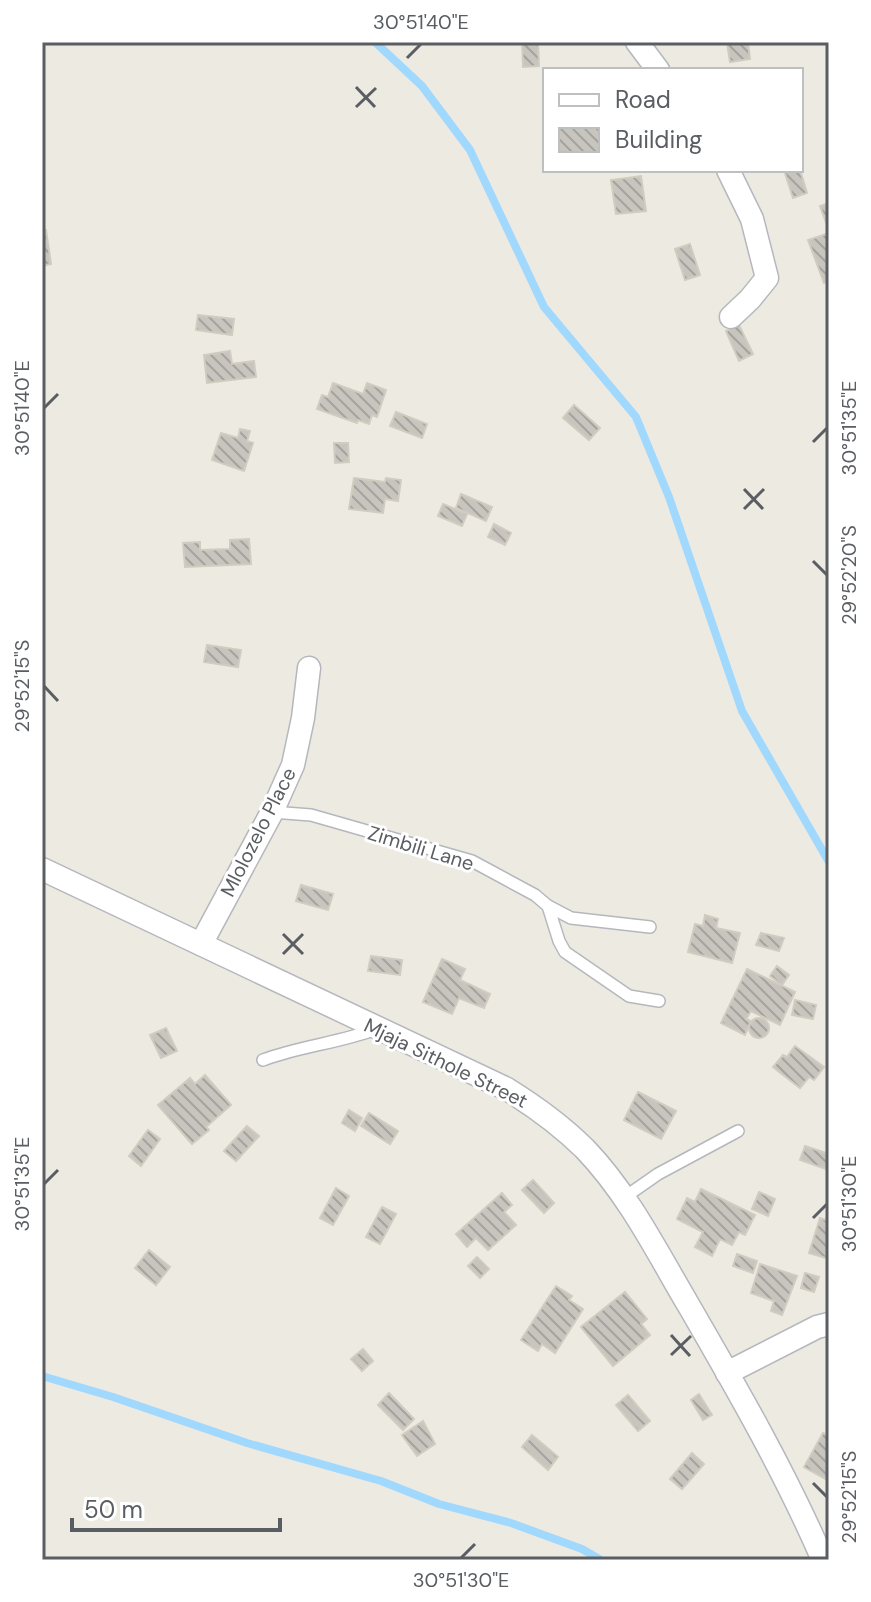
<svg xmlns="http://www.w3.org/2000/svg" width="871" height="1602" font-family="'DM Sans',sans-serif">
<defs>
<pattern id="building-back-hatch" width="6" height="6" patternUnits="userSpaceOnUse" patternTransform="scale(2)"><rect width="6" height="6" fill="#c8c5bf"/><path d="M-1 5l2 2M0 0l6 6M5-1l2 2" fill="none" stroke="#a5a39f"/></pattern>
</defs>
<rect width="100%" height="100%" fill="#edeae2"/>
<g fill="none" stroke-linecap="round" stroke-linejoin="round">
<g stroke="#a0d8fe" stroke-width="8">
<polyline points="375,42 422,86 470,150 544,307 636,417 669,497 742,711 829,862"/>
<polyline points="42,1376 113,1397 247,1443 381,1481 439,1504 511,1523 582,1549 601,1560"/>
</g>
</g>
<g fill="url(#building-back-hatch)" stroke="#d1ccc0" stroke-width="2">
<polygon points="522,42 538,42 539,66 523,67"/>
<polygon points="748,42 750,59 730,62 727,43"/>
<polygon points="784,170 800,170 807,193 793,198"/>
<polygon points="641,176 646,211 616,214 611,180"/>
<polygon points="829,203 829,224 827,225 820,206"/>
<polygon points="46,230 51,264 42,266 42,231"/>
<polygon points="826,234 829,242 829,281 824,283 808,240"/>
<polygon points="690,244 700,275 685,280 675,249"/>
<polygon points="198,315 234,319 232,335 196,330"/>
<polygon points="739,325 753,354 739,361 726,331"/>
<polygon points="230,351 232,364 254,361 256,377 207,383 204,355"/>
<polygon points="333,383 363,394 367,383 386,390 377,417 372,415 369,424 358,420 357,423 317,409 322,395 328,397"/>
<polygon points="574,405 600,428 589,440 563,418"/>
<polygon points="396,412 427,424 422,438 390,426"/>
<polygon points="240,429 250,431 247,441 253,443 244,471 212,460 221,433 238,438"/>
<polygon points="334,443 348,443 349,462 335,463"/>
<polygon points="354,478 385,482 386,478 401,480 398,501 385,499 383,513 349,509"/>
<polygon points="461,494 492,507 486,521 456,508"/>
<polygon points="443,504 467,514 462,526 438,516"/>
<polygon points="494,524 511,533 505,545 488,537"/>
<polygon points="249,539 251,564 185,567 183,543 200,542 200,550 230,549 230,540"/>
<polygon points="207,645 241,650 238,667 204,662"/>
<polygon points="301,885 333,894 328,910 296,901"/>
<polygon points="705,915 718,919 716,928 740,933 732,963 688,952 695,924 703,926"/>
<polygon points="761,933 784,938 779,951 756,945"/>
<polygon points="371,956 402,960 400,975 368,971"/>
<polygon points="442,959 465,969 460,980 490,994 484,1008 459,998 452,1014 423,1002"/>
<polygon points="777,966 789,975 782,985 770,976"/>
<polygon points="747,969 795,992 780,1025 751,1011 746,1019 751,1021 745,1035 721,1023"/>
<polygon points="795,1000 816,1005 813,1019 792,1015"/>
<circle cx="759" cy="1028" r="10"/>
<polygon points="166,1028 177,1051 161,1058 150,1035"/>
<polygon points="795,1046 824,1067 814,1080 809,1077 800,1088 773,1067 783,1055 787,1057"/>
<polygon points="205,1075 231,1105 206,1127 209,1130 192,1144 158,1105 190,1078 195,1084"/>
<polygon points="638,1092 676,1111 661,1139 624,1120"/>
<polygon points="349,1110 362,1118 355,1131 342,1123"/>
<polygon points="369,1113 398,1131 390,1144 361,1126"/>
<polygon points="247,1126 259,1136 236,1161 224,1151"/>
<polygon points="148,1130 160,1139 141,1166 129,1156"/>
<polygon points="805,1146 829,1154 829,1170 800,1160"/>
<polygon points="533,1180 554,1203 544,1213 522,1190"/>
<polygon points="336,1188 349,1196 333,1225 320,1218"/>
<polygon points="701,1189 755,1215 745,1235 739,1232 732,1245 720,1239 712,1256 695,1247 703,1232 677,1219 687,1198 695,1202"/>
<polygon points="759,1192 775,1199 768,1216 752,1209"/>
<polygon points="502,1193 512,1205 504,1212 516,1225 488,1250 476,1238 467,1247 456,1234"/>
<polygon points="382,1207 396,1214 380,1244 366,1237"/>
<polygon points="820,1218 829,1221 829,1259 809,1253"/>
<polygon points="149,1250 170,1267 156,1285 135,1268"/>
<polygon points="737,1254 757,1261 753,1273 733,1266"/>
<polygon points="477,1257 489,1269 480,1278 468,1266"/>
<polygon points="760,1264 797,1276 782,1315 771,1311 774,1301 751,1293"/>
<polygon points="805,1273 819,1277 814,1292 801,1288"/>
<polygon points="556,1286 572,1296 569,1300 583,1309 555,1353 542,1344 538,1351 521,1340"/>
<polygon points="625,1292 647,1319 641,1324 650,1335 613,1366 581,1327"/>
<polygon points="363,1349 373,1361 362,1371 351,1359"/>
<polygon points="389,1393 414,1419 403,1430 378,1405"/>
<polygon points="699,1394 712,1415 703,1420 691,1400"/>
<polygon points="628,1395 650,1421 638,1431 616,1405"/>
<polygon points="423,1421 435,1444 417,1456 402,1435"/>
<polygon points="823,1433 829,1436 829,1481 804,1467"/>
<polygon points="532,1435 558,1457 548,1470 522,1447"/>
<polygon points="692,1453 704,1464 682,1489 670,1479"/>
</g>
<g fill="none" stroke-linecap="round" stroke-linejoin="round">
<g stroke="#b4b8bc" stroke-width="14">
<g id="lane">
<polyline points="272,812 311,815 472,861 535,895 548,906 559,941 565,952 629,996 659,1001"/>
<polyline points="548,906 571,918 650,927"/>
<path d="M263,1060c37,-14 76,-17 113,-31"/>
<polyline points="625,1197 658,1174 738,1131"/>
</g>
</g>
<g stroke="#b4b8bc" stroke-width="25">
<g id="street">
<polyline points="637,42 658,70"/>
<polyline points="728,170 752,219 767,278 750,299 731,317"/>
<path d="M42,869l465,220c29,18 54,36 78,60 44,46 72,103 104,157 48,83 96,166 134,254"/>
<polyline points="201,944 272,812 293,765 303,718 309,668"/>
<polyline points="727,1373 817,1327 829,1324"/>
</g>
</g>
<use href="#lane" stroke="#fff" stroke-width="11"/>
<use href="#street" stroke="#fff" stroke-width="22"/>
</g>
<path fill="none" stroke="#5a5e62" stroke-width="3" d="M407,58l14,-14M356,87l19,20M356,107l20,-19M44,408l14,-14M813,442l14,-14M744,489l19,20M744,509l20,-20M813,561l14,14M44,686l14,15M283,934l20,20M283,954l20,-20M44,1184l14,-14M813,1218l14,-14M671,1335l19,21M671,1355l20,-19M813,1483l14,14M461,1558l14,-14"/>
<g text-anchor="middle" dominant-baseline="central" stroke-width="6" stroke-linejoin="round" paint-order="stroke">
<g font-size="20" fill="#5a5e62" stroke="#fff">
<text transform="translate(258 832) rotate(-63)">Mlolozelo Place</text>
<text transform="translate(421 848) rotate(17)">Zimbili Lane</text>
<text transform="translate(446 1063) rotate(26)">Mjaja Sithole Street</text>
</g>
</g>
<rect width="871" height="1602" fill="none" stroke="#ffffff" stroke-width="88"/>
<rect x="543" y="68" width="260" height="104" fill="#ffffff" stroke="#bdbfc0" stroke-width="2"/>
<rect x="559" y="94" width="40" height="12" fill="#ffffff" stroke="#bdbfc0" stroke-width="2"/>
<text x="615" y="108" font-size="24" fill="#5a5e62">Road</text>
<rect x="559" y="128" width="40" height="24" fill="url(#building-back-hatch)" stroke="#bdbfc0" stroke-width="2"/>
<text x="615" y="148" font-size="24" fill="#5a5e62">Building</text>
<path d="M72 1518v12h208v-12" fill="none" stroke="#5a5e62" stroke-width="4"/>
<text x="84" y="1518" font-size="24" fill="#5a5e62" stroke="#ffffff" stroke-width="6" paint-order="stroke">50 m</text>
<rect x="44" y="44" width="783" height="1514" fill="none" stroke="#5a5e62" stroke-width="3"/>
<g font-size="20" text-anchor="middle" fill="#5a5e62">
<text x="421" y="29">30°51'40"E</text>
<text transform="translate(22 408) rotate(-90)" y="7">30°51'40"E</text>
<text transform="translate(849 428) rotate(-90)" y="7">30°51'35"E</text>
<text transform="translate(849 575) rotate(-90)" y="7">29°52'20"S</text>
<text transform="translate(22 686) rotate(-90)" y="7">29°52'15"S</text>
<text transform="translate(22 1184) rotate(-90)" y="7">30°51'35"E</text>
<text transform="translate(849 1204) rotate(-90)" y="7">30°51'30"E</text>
<text transform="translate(849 1497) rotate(-90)" y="7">29°52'15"S</text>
<text x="461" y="1587">30°51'30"E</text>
</g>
</svg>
